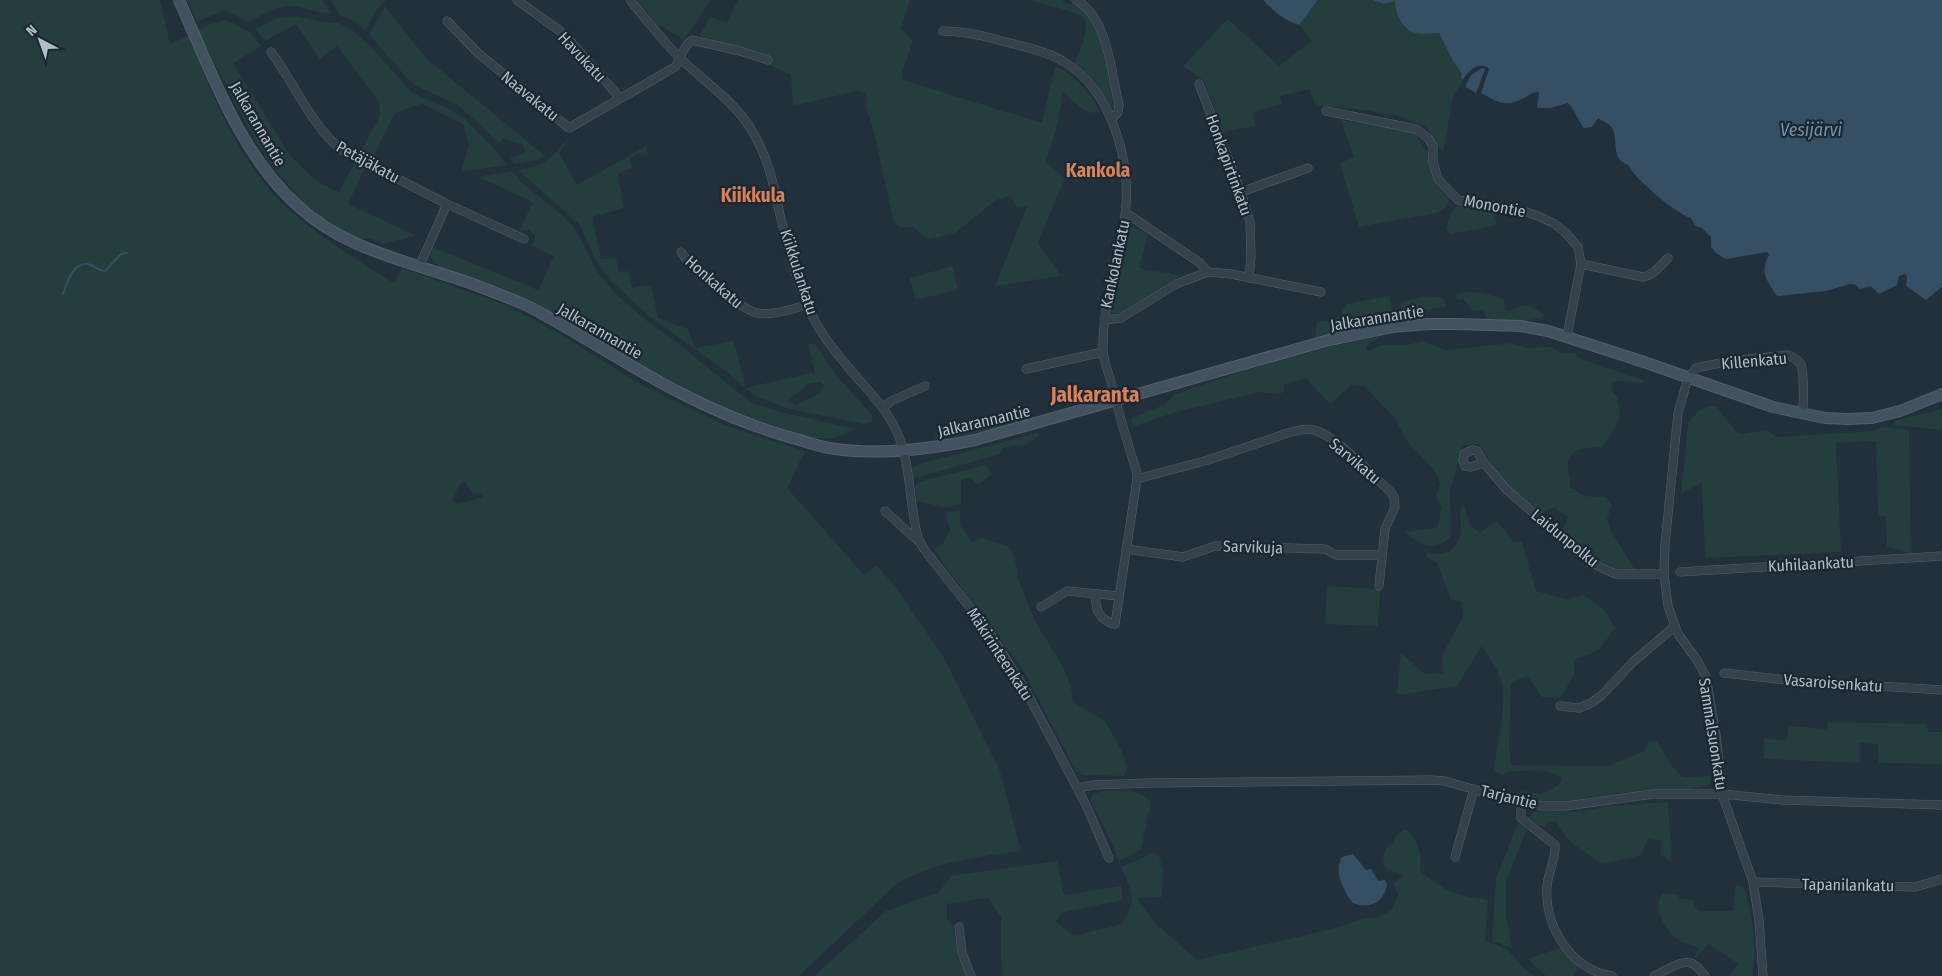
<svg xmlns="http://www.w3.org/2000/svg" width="1942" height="976" font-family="'Fira Sans Condensed',sans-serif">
<rect width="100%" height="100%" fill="#22303c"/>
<g fill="#243d3d" fill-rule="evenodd">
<path d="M0,0h160l10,44 18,-8c24,56 50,125 95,168 31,30 69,52 105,76l7,2 7,-14 98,35 31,15 36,20 71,45 86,42 81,26 -18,37 77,87 12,-10 20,22 48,71 56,113 21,80c-43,6 -89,11 -126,34l-96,91h-799zM464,481l9,12 8,1 2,3 -25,7 -5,-3 5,-15z"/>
<path d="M187,0h135l9,13c-14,1 -25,-6 -38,-7 -17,-1 -30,9 -44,16l-25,-12 -27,12z"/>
<polygon points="330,0 386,0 378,8 365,31 358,23 340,15"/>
<polygon points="638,0 711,0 684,40 657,24"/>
<path d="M738,0h172l-9,29 12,12 -11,32 1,7 139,43 13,-56c17,4 37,29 45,44l-9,2 -8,-4 -20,-16 -5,29 -12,40 19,16 -27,65 23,33 -66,10 32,-80 -10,2 -6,-12 -15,4 -42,34 -26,5 -15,-12 -13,1 -6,-5 -19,-87 -9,-30 1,-13 -10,-2 -64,15 -2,-31 -31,-14 2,-8 -63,-17 11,-19 17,5z"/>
<path d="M1028,0h35v2c10,2 20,5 26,15 13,18 24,72 24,94 -10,-18 -21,-35 -38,-48 4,-10 15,-34 9,-44 -1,-2 -4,-3 -6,-5z"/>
<polygon points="1318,0 1372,0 1384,4 1395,1 1416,34 1439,33 1454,63 1462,74 1461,78 1463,80 1453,97 1443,153 1426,127 1401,117 1364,110 1315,105 1310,89 1280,96 1282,104 1253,112 1255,126 1223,132 1204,81 1183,66 1228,19 1279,66 1312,41 1299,25"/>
<polygon points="385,7 426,58 545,156 538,160 514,164 510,158 525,153 523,145 503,138 499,143 458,105 416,86 406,77 369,34"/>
<polygon points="293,16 323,22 339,23 352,30 374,50 411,92 453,111 464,118 498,153 507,165 461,172 469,145 463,124 422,104 395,113 372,159 359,154 380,116 379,102 337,46 320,59 296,24 266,41 255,29 275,19"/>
<polygon points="226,20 248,31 262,46 233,63 291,157 318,182 339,192 355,162 365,168 348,204 417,236 383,244 368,238 359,240 327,222 302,201 274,169 256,142 197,31 210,24"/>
<path d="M1341,120l73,12c8,11 36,54 35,67 -1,8 -6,11 -13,14l-77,14 -19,-64 14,-6z"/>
<path d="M571,136l-12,17 18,32 69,-39 2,9 -11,-1 -7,5 2,9 -14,6 6,34 -32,9 9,42 15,-1 3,14 9,-1 4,17 19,-3 7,33 30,11 7,19 39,-7 12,47 69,-16 -7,-28h7l21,31 35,39 2,4 -2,4 -7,2 -75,-15 -34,-13 -30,-25 -77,-56 -39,-36 -13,-18 -17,-37 -61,-54c33,-6 31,-12 53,-34zM821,382l3,4 -5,8 -23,11 -7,-3c4,-9 14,-10 18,-18z"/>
<polygon points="512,171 521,182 562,215 574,227 598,273 615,293 643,318 679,344 751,403 785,413 857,429 834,438 809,438 750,417 709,401 665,378 527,299 438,266 430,257 433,247 538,290 554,256 532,246 535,236 529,229 519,231 533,202 478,177"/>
<path d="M1459,205l30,5 5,3 3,12 -47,9 -4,-6c3,-9 4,-18 13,-23z"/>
<polygon points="1130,225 1148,235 1139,267 1145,270 1182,275 1164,285 1124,313 1111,313 1113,295"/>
<polygon points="953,266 958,290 916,300 910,278"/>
<path d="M1467,292l17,1 20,6 1,11 4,1c17,-8 20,-7 35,4l-2,3 -24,4 -31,-3 -4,-9 -9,1 -11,-12 -6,1 -1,-6z"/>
<path d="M1389,296l4,15 -16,4 -6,6 -22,9 -35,9 3,-18c19,-1 21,0 29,-17z"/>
<polygon points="1426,296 1443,298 1446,305 1445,307 1402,313 1400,302"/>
<path d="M1382,336l-16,10 1,5 15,-6h25l16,-4 22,9 67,-7 14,5 26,-1 9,6h13l6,6 63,21v3l-25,-2 -6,2v9l6,6 -1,3c8,19 -5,30 -15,46 -11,1 -32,-1 -34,15 -1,9 4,17 2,27h5c10,10 17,7 30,8l7,8 -5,14 4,12 24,39c-33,2 -49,-23 -74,-38l7,-15 -14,-10 -14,7 -42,-38 -19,-32 -16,2 -13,46 1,44c-16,17 -31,9 -46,-4l32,-4 5,-21 -6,-11 4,-13 -6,-13 -28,-30 -12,-23 -29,-30 -13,-2 -22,19 -24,-26 -23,7 2,6 -6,3 -19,-2 -84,20 -44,15 -1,-9 33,-13 11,-11 77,-26 81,-22z"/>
<polygon points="1709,406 1716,406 1737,433 1742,434 1767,430 1776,437 1873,431 1883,427 1909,430 1911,553 1887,547 1886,516 1878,516 1876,441 1836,443 1841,552 1705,558 1702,482 1681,494 1688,422 1699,411"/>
<polygon points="1942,409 1942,430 1894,425 1894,421"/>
<path d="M1031,415l2,2 -4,2c-31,9 -61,17 -93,20l-2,-2 3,-2 29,-3z"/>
<polygon points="1037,433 1041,435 1024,446 1013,445 1002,449 1000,454 912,479 911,469 919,464"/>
<polygon points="986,465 992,474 978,485 970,477 961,480 961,504 947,508 917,501 915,486 921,481"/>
<path d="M1464,506l7,21 9,5 17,-11 17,21h8l14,49 30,8 18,-4 22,17 9,16 -16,22 -25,10v16l-14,22 -18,-1 -15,-22 -16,8 -2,64 2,18 97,1 37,-15 4,-11 8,2 15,24 11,11 27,-1v8l-26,7 -68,2 -49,9h-26l-20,-4 -3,-5 2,-2 21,3 17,-8 4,-8c-15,-11 -38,-7 -56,-6l-3,3 -6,-2 -3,-5c3,-22 14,-67 7,-88 -4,-12 -12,-23 -19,-34l-25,40 -60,9 4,-42 24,21 18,-1 -1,-17 22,-42 -3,-13 -10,-1 -14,-37 -12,-7 3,-3c32,6 35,-19 32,-44z"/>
<path d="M960,510v15l12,17 11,-4 24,8 6,6 5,21 -1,3c7,16 12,34 21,50 15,26 33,44 35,76l32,19 16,28 6,18 -3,9 -41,-1 -6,-3 -5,-8 -50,-96 -78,-103 -10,-17 8,-3 8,-15 -4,-17z"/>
<polygon points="1327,586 1380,589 1378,626 1325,624"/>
<polygon points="1828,722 1927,724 1928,732 1942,732 1942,764 1879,763 1878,744 1860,743 1860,763 1764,759 1764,739 1787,740 1788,726 1827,729"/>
<path d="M1103,791c19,0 34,-4 48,11l-10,48 -22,11 -9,-22 -20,-38 3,-7z"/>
<path d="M1668,802l4,60 -12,-8 2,-13 -14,-2 -8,17 -38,8c-17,-12 -37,-22 -45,-42l-8,-1 -4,6 -9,-3 -7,-7 6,-6 40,1 35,-6z"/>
<polygon points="1520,823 1527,829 1506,881 1506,916 1512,948 1492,941 1496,879 1517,825"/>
<path d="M1405,829c15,12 16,25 16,43 25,20 35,23 67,28l-3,40 24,11 14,16 12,9h-532l-2,-15v-44l-13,-19 -41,6v15l6,7 5,31 9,19h-153l72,-65 53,-19 12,-16 106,-15 7,34 57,-9 2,14 -62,13 -5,9 18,14 48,-12c15,-25 10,-31 -1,-57l22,-9 9,-6 7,4 4,14 -1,27 -25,1 19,26 41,36 135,-31 30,-10 16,-2 14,-7 6,-15 -4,-12 10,-8c-20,-5 -26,-10 -16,-30l6,-2 1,-6z"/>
<path d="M1736,885l8,2c6,22 10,43 11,66 0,8 -3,15 -2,23h-25l11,-12 -30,-20 -13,14 -2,-2 5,-8c-6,-3 -16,-5 -22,-9 -13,-10 -24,-30 -15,-46l17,2v3l13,2 4,8 4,3h33z"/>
<polygon points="1562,947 1579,968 1574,976 1546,976 1528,959"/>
</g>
<g fill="#354f64">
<path d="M1263,0h55l-19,25c-15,-5 -26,-14 -36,-25z"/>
<path d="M1372,0h570v287l-16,13 -20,-14 1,-9 -2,-3 -6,2 -2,9 -18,9 -8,-8 -11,3 -4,-4 -6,-1 -24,7 -49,5c-10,-16 -18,-23 -8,-41l-2,-3 -41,7 -10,-6 -5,-6v-10l-9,-9 -7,-2 -4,-8c-15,-4 -56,-39 -63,-53 -18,-7 -9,-24 -16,-37 -2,-4 -9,-7 -14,-10l-6,9 -8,1c-7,-8 -8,-17 -16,-25l-17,5h-14l2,-16c-7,0 -10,3 -15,6 -19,10 -26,4 -43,-5l8,-24c-9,-9 -22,2 -26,11l-2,-2 1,-4 -8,-11 -15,-30c-7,0 -17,2 -24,0 -13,-4 -20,-20 -20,-32l-11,3z"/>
<polygon points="1482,68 1485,69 1484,72 1476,93 1465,87 1471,75"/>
<path d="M1353,854l13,16 5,-1 7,12 7,-1 2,4c-2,18 -17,26 -34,19 -9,-11 -20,-32 -11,-46z"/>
</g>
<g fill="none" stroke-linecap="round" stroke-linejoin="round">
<path stroke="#354f64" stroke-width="2" d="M63,294c4,-12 11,-35 28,-29 5,2 8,6 14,6l16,-17 6,-1"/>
<g stroke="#54606a" stroke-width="9">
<g id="street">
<polyline points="517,0 564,34 620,98"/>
<path d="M630,0c17,20 33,42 52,60 23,22 49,39 67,66 19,30 24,55 31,89 7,30 15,61 27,90 13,30 33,53 54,77 12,13 24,27 32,42 19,34 15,77 25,114l6,11 65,83 36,57 61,116 23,53"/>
<path d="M1076,0c32,17 35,72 43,105l-1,7 -6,7"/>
<path d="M447,21l31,32 91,75 106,-61c7,-9 7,-20 17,-27l48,11 28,9"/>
<path d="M943,31c22,0 42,5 63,11 19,5 39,9 57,19 49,29 69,101 62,154 -5,46 -23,88 -22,134 0,10 4,20 7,29 8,32 17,64 27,95v6l71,-19 83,-28c8,-2 16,-4 23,-2 21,5 59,46 76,61l4,6 1,10 -10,22 -6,57"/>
<path d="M271,52c24,32 40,74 72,99l104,53 -28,63"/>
<polyline points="1199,84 1241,192 1250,222 1251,257 1249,278"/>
<polyline points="1326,111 1416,129 1428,138 1433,146 1433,162 1438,179 1458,200 1523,211 1538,216 1553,223 1565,232 1578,247 1581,264 1567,336"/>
<polyline points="1241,192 1308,168"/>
<polyline points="447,204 524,239"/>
<polyline points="1126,213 1200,263 1208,272"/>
<path d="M681,252c7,13 61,58 76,61 16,3 34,-4 50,-8"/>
<path d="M1581,264l62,13c11,-2 18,-12 25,-19"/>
<polyline points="1104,320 1121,318 1176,284 1208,272 1231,274 1321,292"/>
<polyline points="1026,369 1103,352"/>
<polyline points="883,408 891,401 925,386"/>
<polyline points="1484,463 1471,467 1465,466 1463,460 1464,454 1472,450 1477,451 1484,463 1506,489 1586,559 1604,569 1616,574 1664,574"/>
<polyline points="885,511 919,542"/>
<polyline points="1126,549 1183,557 1215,546 1325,549 1336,555 1382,555"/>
<polyline points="1680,572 1942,556"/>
<path d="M1097,594c-4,14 3,27 18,30l22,-145"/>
<polyline points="1041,607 1067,591 1119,596"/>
<polyline points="1724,673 1796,681 1942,690"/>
<polyline points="1560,706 1579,708 1591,703 1601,696 1633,662 1675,626"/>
<polyline points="1077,788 1094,785 1149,783 1431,780 1445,781 1517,802 1542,806 1566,806 1653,794 1722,794 1783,800 1942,805"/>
<path d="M1521,803v15l34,27c1,14 -7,27 -8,41 -3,40 24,84 65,90"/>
<polyline points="1455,857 1474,789"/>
<polyline points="1753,882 1915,887 1942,879"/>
<polyline points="959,927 962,953 971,976"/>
<path d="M1654,976c10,-4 28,-18 39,-12 5,2 8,8 12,12"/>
<path d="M1763,976l-4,-56 -6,-38 -31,-88 -6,-59 -10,-58 -9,-17 -19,-26 -10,-28 -4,-32 1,-29 13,-132 10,-35 8,-10 34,-7 58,-6c5,2 10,5 13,10 3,8 3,41 1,49"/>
</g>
</g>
<g stroke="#54606a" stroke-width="12">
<path id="secondary" d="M179,0c32,71 60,153 119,206 43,40 100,53 154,71 23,7 46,17 69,26 12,5 23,12 34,18 30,17 59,35 89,52 48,28 98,51 152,66 11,3 22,7 33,9 46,8 101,1 146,-8l354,-100 63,-13 36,-3h29l64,2 27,5 93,30 132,46 52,11 22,1 25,-1 28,-7 42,-17"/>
</g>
<use href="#street" stroke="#35424c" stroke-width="8"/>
<use href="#secondary" stroke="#435260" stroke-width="10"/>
</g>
<g text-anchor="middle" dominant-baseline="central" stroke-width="4.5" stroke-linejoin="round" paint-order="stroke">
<g font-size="16" fill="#b1bdc8" stroke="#1b2731">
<text transform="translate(582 57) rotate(47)">Havukatu</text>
<text transform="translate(530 96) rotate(39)">Naavakatu</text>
<text transform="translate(258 124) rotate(60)">Jalkarannantie</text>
<text transform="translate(368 162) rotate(29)">Petäjäkatu</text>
<text transform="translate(1229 165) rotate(70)">Honkapirtinkatu</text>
<text transform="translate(1495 206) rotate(11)">Monontie</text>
<text transform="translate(1115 264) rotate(-78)">Kankolankatu</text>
<text transform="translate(799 272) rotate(72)">Kiikkulankatu</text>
<text transform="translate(714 282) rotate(41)">Honkakatu</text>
<text transform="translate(1377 318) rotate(-9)">Jalkarannantie</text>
<text transform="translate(600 331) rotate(30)">Jalkarannantie</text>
<text transform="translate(1754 361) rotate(-5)">Killenkatu</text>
<text transform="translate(984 421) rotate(-13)">Jalkarannantie</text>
<text transform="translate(1355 461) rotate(40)">Sarvikatu</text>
<text transform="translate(1565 538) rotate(39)">Laidunpolku</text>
<text transform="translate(1253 547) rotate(2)">Sarvikuja</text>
<text transform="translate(1811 564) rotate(-3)">Kuhilaankatu</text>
<text transform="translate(1000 654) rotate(57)">Mäkirinteenkatu</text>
<text transform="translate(1833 683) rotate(4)">Vasaroisenkatu</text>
<text transform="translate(1713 734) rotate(81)">Sammalsuonkatu</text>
<text transform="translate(1509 797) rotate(14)">Tarjantie</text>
<text transform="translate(1848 885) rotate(1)">Tapanilankatu</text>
</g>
<g font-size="18" font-style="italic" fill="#7092ad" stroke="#1b2731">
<text x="1811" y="130">Vesijärvi</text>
</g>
<g font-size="19" font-weight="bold" fill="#d8825b" stroke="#1b2731">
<text x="1098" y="170">Kankola</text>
<text x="753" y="195">Kiikkula</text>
</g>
<g font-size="21" font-weight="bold" fill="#d8825b" stroke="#1b2731">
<text x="1095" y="395">Jalkaranta</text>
</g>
</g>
<g transform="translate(40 40) rotate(319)" stroke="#1b2731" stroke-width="4" paint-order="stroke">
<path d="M0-4L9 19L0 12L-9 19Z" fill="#b1bdc8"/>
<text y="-8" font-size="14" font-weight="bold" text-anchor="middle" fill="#b1bdc8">N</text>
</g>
</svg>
